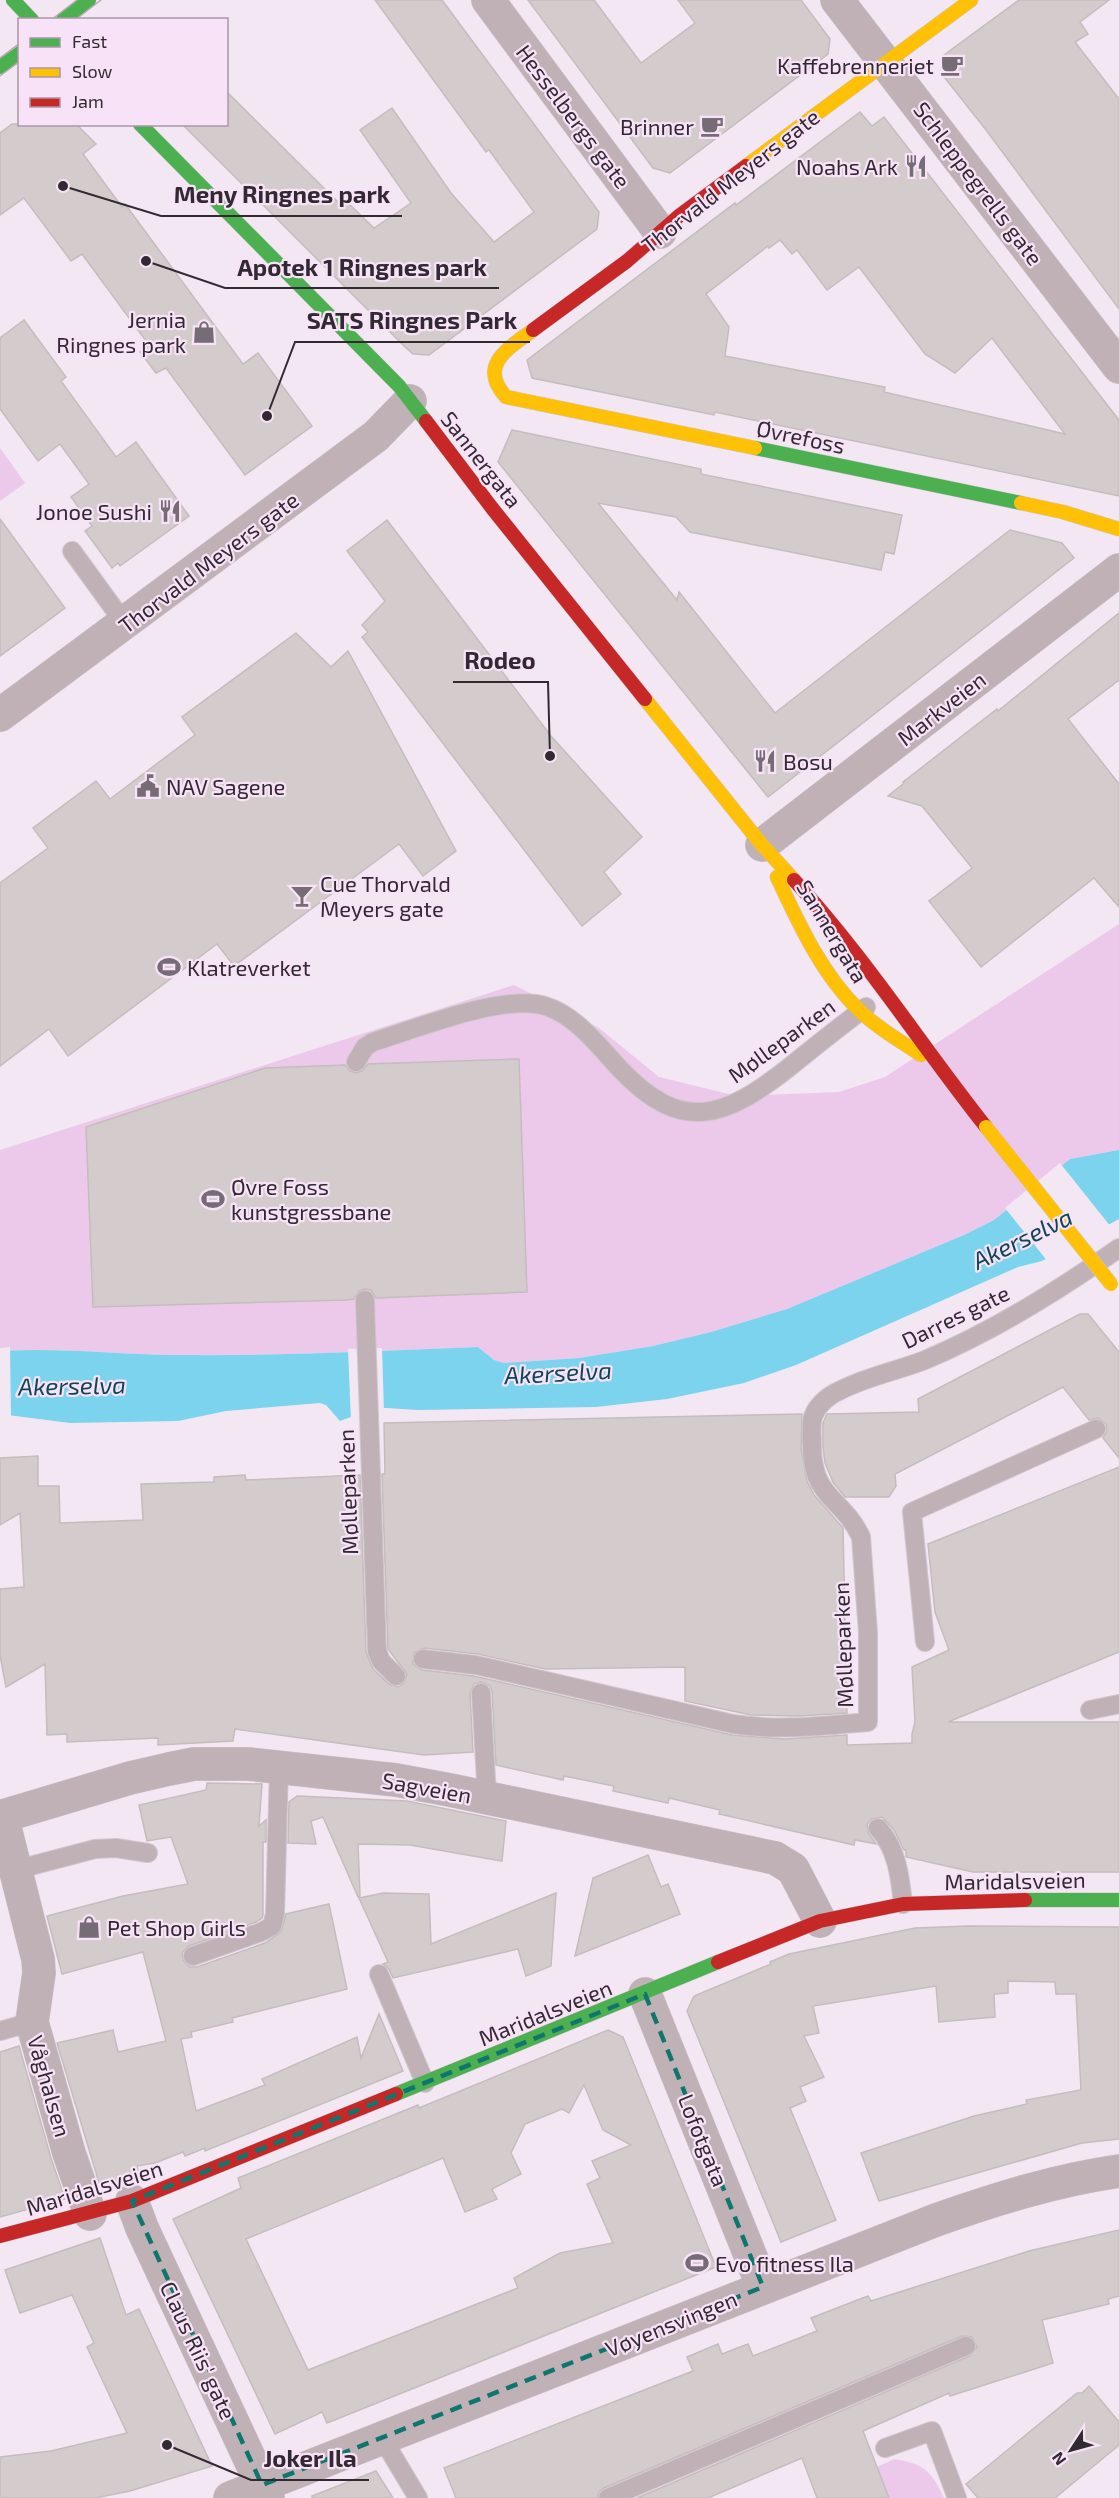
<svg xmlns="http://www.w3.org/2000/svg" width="1119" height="2498" font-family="'Exo 2',sans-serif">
<rect width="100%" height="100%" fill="#f3e7f3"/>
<g fill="#ecc9eb">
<polygon points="0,448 25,483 0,501"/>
<path d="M1119,924v226l-49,9 -76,61 -30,15 -177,74 -76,23 -58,14 -74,12 -75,5 -10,-3 -16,-13c-99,4 -197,9 -296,8 -61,0 -121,-8 -182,-4v-201l514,-165 85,43 60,49 78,19 102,-4 46,-15z"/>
<path d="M894,2459c31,5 37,12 50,39h-55l-12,-31z"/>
</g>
<path fill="#7bd3ee" d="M1119,1150v69l-77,42 -24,6 -222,98 -52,18 -77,16 -71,8 -179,3 -30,-2h-12l-35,13 -14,-16 -6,-2 -94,8 -48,10 -108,2 -70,-9v-63c61,-4 121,4 182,4 99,1 198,-4 296,-8l16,13 10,3 75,-5 74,-12 58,-14 76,-23 177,-74 30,-15 76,-61z"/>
<g fill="#f3e7f3">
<polygon points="1060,1163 1111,1227 1048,1262 1005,1208"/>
<polygon points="10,1347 11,1418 0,1417 0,1348"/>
<polygon points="382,1348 384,1411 376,1411 351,1422 348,1349"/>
</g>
<g fill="#d4cccc" stroke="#c5bcbd" stroke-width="1.5" fill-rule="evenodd">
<polygon points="375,0 442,0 599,212 597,229 429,355 413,354 405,347 182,124 226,124 226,91 340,204 345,200 374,228 411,203 360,130 392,108 451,193 494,242 534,212 489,150 486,152"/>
<polygon points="528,0 594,0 641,63 695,23 678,0 801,0 830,39 828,54 670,173 653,168"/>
<polygon points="1019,0 1109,0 1080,22 1088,34 1075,42 1119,99 1119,309 986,130 941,73 944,55"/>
<path d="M860,112l12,14 12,-9 235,303v76l-404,-84 -1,3 -182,-37 -5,-18 208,-157 1,2zM780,240l12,14 5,-4 30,40 32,-23 66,87 30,19 37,-35 73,96 -181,-42 1,-5 -160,-31 4,-29 -23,-33 62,-48 1,2z"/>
<polygon points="12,124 76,124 96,144 83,154 122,207 125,204 243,364 258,353 312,426 245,475 166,368 156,373 140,352 149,345 82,254 71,261 24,198 0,215 0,133"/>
<polygon points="24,320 66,377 61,381 116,457 136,442 189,516 120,566 118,563 112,568 85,531 92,526 71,497 89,484 60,444 38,461 0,409 0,338"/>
<polygon points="512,430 701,469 701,474 902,515 894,554 885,552 881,570 690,532 676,517 598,503 677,600 679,592 775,713 1010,530 1062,543 1074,558 768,797 498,462"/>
<polygon points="0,519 65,608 0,656"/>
<polygon points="387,520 551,736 642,837 604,872 621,894 582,926 362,637 368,632 362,625 385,601 347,551"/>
<polygon points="1119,613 1119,680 1068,719 1119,784 1119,907 1094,878 981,967 929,901 972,868 922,806 888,796 904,783 903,782 997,709 998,711"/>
<polygon points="296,633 331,667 348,651 456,851 423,876 399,844 234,966 217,944 68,1056 49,1029 0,1066 0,883 48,848 33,828 96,781 110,799 195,735 182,717"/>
<polygon points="519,1059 527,1292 376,1298 371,1290 365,1289 359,1291 354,1299 346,1300 93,1307 86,1127 265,1068 345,1065 350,1071 356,1073 362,1071 368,1064"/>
<polygon points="1080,1314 1088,1314 1119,1352 1119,1458 1103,1438 1107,1431 1106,1424 1098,1418 1089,1420 1063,1387 895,1474 896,1486 889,1497 845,1497 833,1482 825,1463 823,1447 823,1423 827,1414 919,1412 918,1399"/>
<polygon points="802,1414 801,1449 807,1481 814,1495 843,1528 847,1713 800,1716 751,1715 685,1701 685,1667 545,1669 478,1654 424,1648 414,1653 413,1664 422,1670 474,1676 732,1735 784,1739 847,1735 847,1745 912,1743 912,1734 915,1722 912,1667 949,1650 935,1612 928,1544 1119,1467 1119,1652 948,1722 1119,1722 1119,1872 973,1872 906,1857 906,1850 904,1850 894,1830 882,1817 872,1819 867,1824 869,1834 876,1844 855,1840 854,1845 719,1814 720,1810 669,1798 668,1803 613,1791 614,1786 564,1776 563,1780 496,1765 492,1692 490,1686 481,1682 474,1684 470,1693 473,1752 424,1755 235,1729 233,1741 158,1745 158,1738 67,1742 67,1734 47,1735 45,1664 6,1687 0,1655 0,1589 24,1587 20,1513 0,1525 0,1458 38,1456 38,1486 59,1486 60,1523 143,1520 141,1484 214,1482 214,1477 245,1475 246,1480 360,1475 366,1652 373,1669 389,1684 398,1687 404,1683 407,1674 388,1649 382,1474 385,1474 384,1423"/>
<polygon points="207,1783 262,1784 259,1826 266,1820 266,1842 263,1842 263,1915 262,1918 256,1922 189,1946 182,1953 183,1960 190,1967 197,1967 265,1943 281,1932 286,1914 329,1904 347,1989 232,2018 233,2022 191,2032 192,2037 181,2039 196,2111 265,2085 262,2079 357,2037 361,2058 379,2014 403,2071 205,2151 205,2148 185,2156 183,2152 155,2163 137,2166 139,2175 100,2186 57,2043 113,2030 118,2052 166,2041 143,1952 62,1974 47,1916 123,1896 188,1884 171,1837 147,1841 139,1805 206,1790"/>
<polygon points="297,1796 407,1801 506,1821 502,1861 410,1845 358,1844 360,1896 358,1897 323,1817 311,1821 316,1844 288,1843 289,1802"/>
<polygon points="648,1855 661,1887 668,1884 680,1914 575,1956 593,1878"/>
<polygon points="383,1893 429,1894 431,1944 556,1893 551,1966 526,1976 518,1949 393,1978 389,1969 383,1964 388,1962 359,1898"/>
<polygon points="969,1926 1119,1927 1119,2139 1082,2143 879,2201 861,2153 974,2116 1027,2104 1026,2100 1081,2090 1076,1994 1056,1994 1055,1982 1008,1981 1008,1993 994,1994 995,2017 939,2022 936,1986 813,2006 819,2033 804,2036 824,2077 800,2087 806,2101 790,2108 836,2220 781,2242 687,2011 694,1996 771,1964 770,1962 789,1954 915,1928"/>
<path d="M608,2030l15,7 93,230 -389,156 -5,-11 -47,22 -102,-215 68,-31 -3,-10 180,-73 1,3zM584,2085l19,45 28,15 -39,16 8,17 -13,6 26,59 -53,10 -46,25 4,10 -210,82 -62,-131 197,-81 22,54 32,-13 -5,-10 29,-15 -10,-21 14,-29 37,-15 7,4z"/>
<polygon points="19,2046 51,2158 65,2199 0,2217 0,2052"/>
<polygon points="1119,2230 1119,2296 1108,2299 1109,2304 1042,2320 1053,2363 950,2396 949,2393 863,2431 889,2498 817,2498 802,2458 708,2498 637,2498 970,2356 977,2347 972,2337 962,2336 604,2488 599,2492 597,2498 456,2498 444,2468 693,2371 687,2357 718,2344 722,2354 748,2344 753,2356 817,2331 811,2318 868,2296 871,2301 1029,2251"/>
<polygon points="100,2238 126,2315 139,2309 212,2466 130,2491 95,2498 0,2498 0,2457 51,2451 127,2433 87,2347 94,2343 72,2295 20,2313 5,2270"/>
<polygon points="1089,2386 1119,2422 1119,2445 1055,2498 978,2498 966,2484 1077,2393 1082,2393"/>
<polygon points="376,2471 393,2498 312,2498 312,2496"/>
</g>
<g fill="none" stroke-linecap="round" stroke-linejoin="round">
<g stroke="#cfc6cf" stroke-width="20">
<g id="lane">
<polyline points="72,551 125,624"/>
<path d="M356,1062l9,-15 8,-5c43,-13 130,-49 172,-36 31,9 55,42 76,64 61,64 103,48 166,-1 26,-21 52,-42 79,-62"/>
<polyline points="365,1300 377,1651 381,1661 396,1676"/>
<polyline points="925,1642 912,1512 1096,1429"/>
<path d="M423,1659l53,6 257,59c46,7 89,2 135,-2v-89l-7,-96c-18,-39 -48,-38 -49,-89 0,-9 -1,-19 0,-27 2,-13 15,-25 27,-30 26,-14 58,-20 86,-31 69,-29 133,-69 194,-112"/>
<polyline points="481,1693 487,1797"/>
<polyline points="1090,1710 1119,1704"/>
<path d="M878,1828c19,21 22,48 25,76"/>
<polyline points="15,1870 95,1849 116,1848 148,1853"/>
<polyline points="193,1956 261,1932 272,1926 275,1914 279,1766"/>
<polyline points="379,1974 425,2083"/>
<polyline points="0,2031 32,2022"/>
<polyline points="382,2438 418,2498"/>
<polyline points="885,2448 932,2431 957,2498"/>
<polyline points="608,2498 966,2346"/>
</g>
</g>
<g stroke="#cfc6cf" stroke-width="34">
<g id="street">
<polyline points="488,0 660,232"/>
<polyline points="837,0 1119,367"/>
<polyline points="0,715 376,436 410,401"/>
<polyline points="762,845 1119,570"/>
<polyline points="2,1816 38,1959 39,1973 32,2022 69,2153 90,2214"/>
<polyline points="0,1817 130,1778 169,1769 194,1764 249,1764 396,1780 450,1790 775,1858 793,1869 820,1921"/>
<polyline points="645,1994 763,2287"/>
<polyline points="132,2201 142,2228 268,2498"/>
<path d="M230,2498l706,-278c60,-21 120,-40 183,-49"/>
</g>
</g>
<g stroke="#cfc6cf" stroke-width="15">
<g id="fast">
<polyline points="13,0 32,20"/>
<polyline points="63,20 89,0"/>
<polyline points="0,67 20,53"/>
<polyline points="140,124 399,386 426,421"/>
<polyline points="755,448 1021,503"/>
<polyline points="1025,1900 1119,1900"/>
<polyline points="396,2094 718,1962"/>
</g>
</g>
<g stroke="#cfc6cf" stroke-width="15">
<g id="slow">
<polyline points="746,166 971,0"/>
<path d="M533,330c-24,18 -56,35 -27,67l249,51"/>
<polyline points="1021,503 1063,512 1119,529"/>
<polyline points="645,699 762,845 794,880"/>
<path d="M777,877c22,47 45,98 83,134 18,18 41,30 61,44"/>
</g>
</g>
<g stroke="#cfc6cf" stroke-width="15">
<g id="jam">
<polyline points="533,330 627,261 680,215 746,166"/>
<polyline points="426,421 492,508 645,699"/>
<path d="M794,880c71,77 127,165 192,247"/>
<polyline points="718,1962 820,1921 903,1904 1025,1900"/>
<polyline points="0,2236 132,2201 396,2094"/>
</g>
</g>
<use href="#lane" stroke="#c0b1b6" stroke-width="18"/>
<use href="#street" stroke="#c0b1b6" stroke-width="33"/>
<use href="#fast" stroke="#4caf50" stroke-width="14"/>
<use href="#slow" stroke="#ffc107" stroke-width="14"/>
<use href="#jam" stroke="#c62828" stroke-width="14"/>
<g stroke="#b7abb2" stroke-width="1.5">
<polyline points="51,20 77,0"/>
<polyline points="75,20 101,0"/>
<polyline points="0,58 20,43"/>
<polyline points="0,76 20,61"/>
</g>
<g stroke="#cfc6cf" stroke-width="15" stroke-linecap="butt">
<polyline id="slow-bridge" points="986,1127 1111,1284"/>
</g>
<use href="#slow-bridge" stroke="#ffc107" stroke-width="14"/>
</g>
<path fill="none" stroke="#0f766e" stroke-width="4.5" stroke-dasharray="12 8" stroke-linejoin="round" d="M645,1994l118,293 -501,198 -130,-284z"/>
<defs>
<g id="cafe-bare" transform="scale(1.8)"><path d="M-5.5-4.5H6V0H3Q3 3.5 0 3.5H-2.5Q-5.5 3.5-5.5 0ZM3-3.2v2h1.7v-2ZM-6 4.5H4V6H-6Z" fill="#766c76" stroke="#f8e2f7" stroke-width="2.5" paint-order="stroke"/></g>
<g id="restaurant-bare" transform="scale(1.8)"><path d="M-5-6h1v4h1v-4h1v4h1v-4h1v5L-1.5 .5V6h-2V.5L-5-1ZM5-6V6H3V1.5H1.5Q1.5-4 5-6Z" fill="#766c76" stroke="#f8e2f7" stroke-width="2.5" paint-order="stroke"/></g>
<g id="shop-bare" transform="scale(1.8)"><path d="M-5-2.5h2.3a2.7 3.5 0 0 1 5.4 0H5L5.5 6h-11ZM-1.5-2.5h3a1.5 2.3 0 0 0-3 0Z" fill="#766c76" stroke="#f8e2f7" stroke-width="2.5" paint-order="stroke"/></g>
<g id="civic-bare" transform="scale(1.8)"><path d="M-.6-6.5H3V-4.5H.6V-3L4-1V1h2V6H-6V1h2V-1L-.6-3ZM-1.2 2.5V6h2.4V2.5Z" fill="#766c76" stroke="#f8e2f7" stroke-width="2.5" paint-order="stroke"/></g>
<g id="bar-bare" transform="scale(1.8)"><path d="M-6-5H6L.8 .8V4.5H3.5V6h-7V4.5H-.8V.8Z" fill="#766c76" stroke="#f8e2f7" stroke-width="2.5" paint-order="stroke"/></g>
<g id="stadium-bare" transform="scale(1.8)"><path d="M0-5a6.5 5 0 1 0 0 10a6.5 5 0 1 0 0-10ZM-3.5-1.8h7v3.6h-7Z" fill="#766c76" stroke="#f8e2f7" stroke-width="2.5" paint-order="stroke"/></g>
</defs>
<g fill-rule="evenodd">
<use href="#cafe-bare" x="952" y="65"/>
<use href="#cafe-bare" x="712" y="126"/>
<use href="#restaurant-bare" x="916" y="166"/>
<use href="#shop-bare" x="204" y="332"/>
<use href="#restaurant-bare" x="170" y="511"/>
<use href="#restaurant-bare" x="765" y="761"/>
<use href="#civic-bare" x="148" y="786"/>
<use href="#bar-bare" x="302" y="896"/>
<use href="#stadium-bare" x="169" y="967"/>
<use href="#stadium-bare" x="213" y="1199"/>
<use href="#shop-bare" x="89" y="1927"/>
<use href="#stadium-bare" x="697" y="2263"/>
</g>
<g text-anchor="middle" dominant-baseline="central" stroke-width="4.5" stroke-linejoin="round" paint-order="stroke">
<g font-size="22" fill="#322a32" stroke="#f8e2f7" text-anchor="start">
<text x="934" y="65" text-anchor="end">Kaffebrenneriet</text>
<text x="694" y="126" text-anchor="end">Brinner</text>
<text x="898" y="166" text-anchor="end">Noahs Ark</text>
<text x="186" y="319" text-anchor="end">Jernia<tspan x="186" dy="25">Ringnes park</tspan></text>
<text x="152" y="511" text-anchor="end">Jonoe Sushi</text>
<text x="783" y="761">Bosu</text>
<text x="166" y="786">NAV Sagene</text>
<text x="320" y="883">Cue Thorvald<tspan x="320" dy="25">Meyers gate</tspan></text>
<text x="187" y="967">Klatreverket</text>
<text x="231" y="1186">Øvre Foss<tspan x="231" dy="25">kunstgressbane</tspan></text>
<text x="107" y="1927">Pet Shop Girls</text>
<text x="715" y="2263">Evo fitness Ila</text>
</g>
<g font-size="22" fill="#322a32" stroke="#f8e2f7">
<text transform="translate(574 116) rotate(53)">Hesselbergs gate</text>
<text transform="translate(730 180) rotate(-38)">Thorvald Meyers gate</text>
<text transform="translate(979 183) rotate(53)">Schleppegrells gate</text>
<text transform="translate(801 436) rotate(12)">Øvrefoss</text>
<text transform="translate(482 459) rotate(52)">Sannergata</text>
<text transform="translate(208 562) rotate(-37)">Thorvald Meyers gate</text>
<text transform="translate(941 708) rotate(-38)">Markveien</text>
<text transform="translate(833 931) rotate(59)">Sannergata</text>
<text transform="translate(781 1040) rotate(-36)">Mølleparken</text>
<text transform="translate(955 1316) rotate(-26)">Darres gate</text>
<text transform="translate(347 1492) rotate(-92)">Mølleparken</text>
<text transform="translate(842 1645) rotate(-92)">Mølleparken</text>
<text transform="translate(427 1787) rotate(10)">Sagveien</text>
<text transform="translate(1015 1880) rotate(-1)">Maridalsveien</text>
<text transform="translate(545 2012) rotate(-22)">Maridalsveien</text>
<text transform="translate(50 2086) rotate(74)">Våghalsen</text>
<text transform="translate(704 2140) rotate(68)">Lofotgata</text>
<text transform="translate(94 2187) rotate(-17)">Maridalsveien</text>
<text transform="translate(671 2323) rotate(-22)">Vøyensvingen</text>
<text transform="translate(199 2350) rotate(65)">Claus Riis' gate</text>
</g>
<g font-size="24" font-style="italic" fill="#0d4654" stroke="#f8e2f7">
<text transform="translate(1022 1238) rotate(-26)">Akerselva</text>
<text transform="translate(558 1372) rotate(-3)">Akerselva</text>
<text transform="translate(72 1385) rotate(-1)">Akerselva</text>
</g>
</g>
<path fill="none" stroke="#322a32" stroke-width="2" d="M63 186L161 216H402M146 261L225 288H499M267 416L295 342H530M550 756L548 682H453M167 2445L251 2480H369"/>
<g fill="#322a32" stroke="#f8e2f7" stroke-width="2">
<circle cx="63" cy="186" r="6"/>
<circle cx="146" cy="261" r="6"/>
<circle cx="267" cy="416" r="6"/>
<circle cx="550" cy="756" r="6"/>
<circle cx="167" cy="2445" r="6"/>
</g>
<g font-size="24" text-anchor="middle" font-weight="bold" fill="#322a32" stroke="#f8e2f7" stroke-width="4.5" stroke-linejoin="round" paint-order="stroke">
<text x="282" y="203">Meny Ringnes park</text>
<text x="362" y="276">Apotek 1 Ringnes park</text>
<text x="412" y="329">SATS Ringnes Park</text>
<text x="500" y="669">Rodeo</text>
<text x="310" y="2467">Joker Ila</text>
</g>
<rect x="18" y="18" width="210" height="108" fill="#f8e2f7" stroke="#a998a8" stroke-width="1.5"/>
<rect x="30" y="38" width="30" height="9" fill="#4caf50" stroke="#a998a8" stroke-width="1.5"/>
<text x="72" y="48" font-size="18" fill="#322a32">Fast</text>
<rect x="30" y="68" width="30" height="9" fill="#ffc107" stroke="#a998a8" stroke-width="1.5"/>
<text x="72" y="78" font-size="18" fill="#322a32">Slow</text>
<rect x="30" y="98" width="30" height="9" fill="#c62828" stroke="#a998a8" stroke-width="1.5"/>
<text x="72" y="108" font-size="18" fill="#322a32">Jam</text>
<g transform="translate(1071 2450) rotate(234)" stroke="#f8e2f7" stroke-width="4.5" paint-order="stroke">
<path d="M0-4.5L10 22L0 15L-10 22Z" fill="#322a32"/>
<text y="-9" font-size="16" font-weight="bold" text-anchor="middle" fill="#322a32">N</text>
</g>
</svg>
